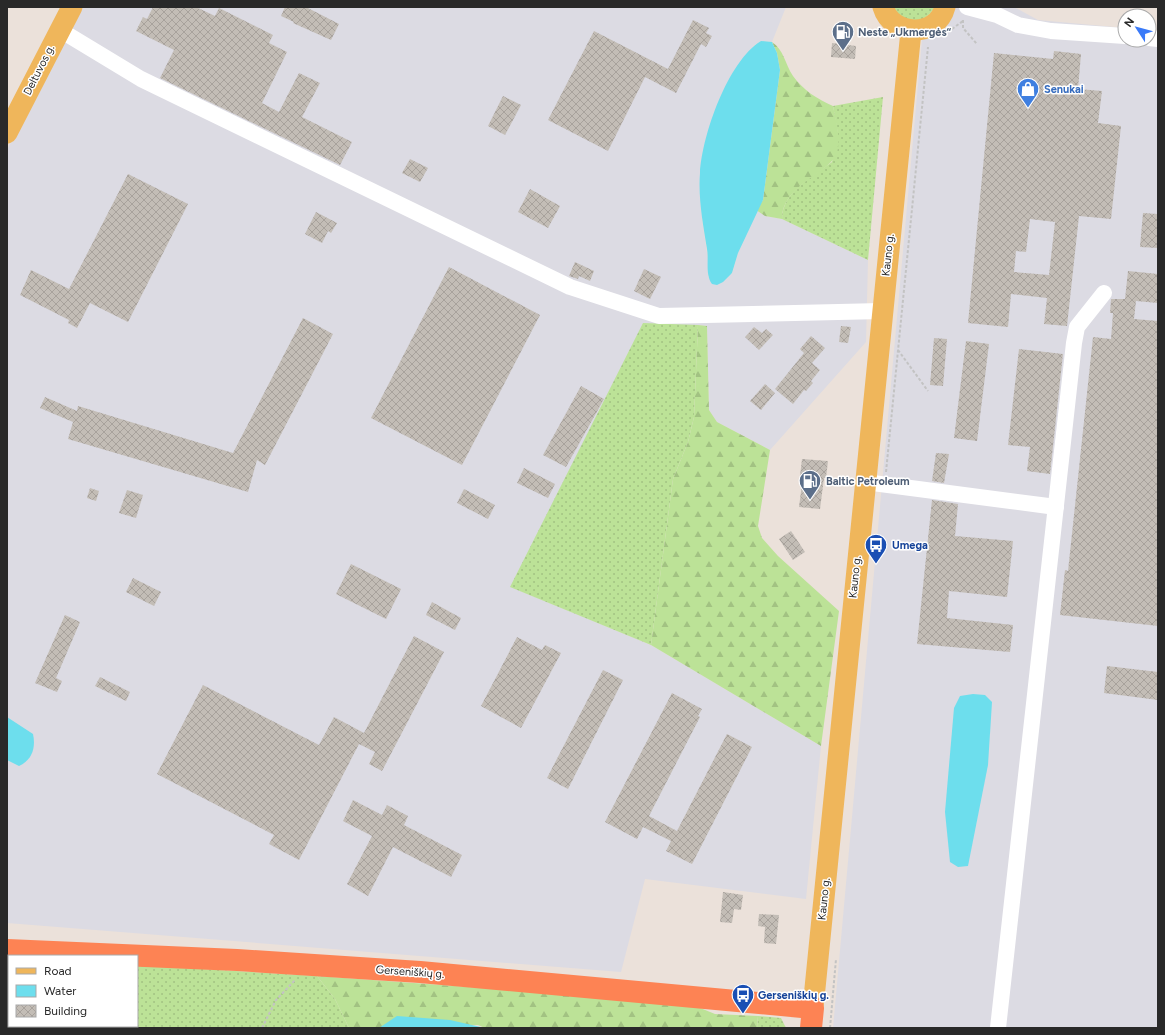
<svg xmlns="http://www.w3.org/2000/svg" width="1165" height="1035" font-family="Figtree,sans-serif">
<defs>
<pattern id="grass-dots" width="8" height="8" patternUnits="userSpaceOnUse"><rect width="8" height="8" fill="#bce297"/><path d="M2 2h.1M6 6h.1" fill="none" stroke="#a2c282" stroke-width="1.8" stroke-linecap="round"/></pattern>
<pattern id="forest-firs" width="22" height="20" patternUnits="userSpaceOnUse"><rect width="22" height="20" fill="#bce297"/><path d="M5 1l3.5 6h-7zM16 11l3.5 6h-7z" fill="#a2c282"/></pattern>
<pattern id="building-cross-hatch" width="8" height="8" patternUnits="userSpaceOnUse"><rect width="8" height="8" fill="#c3bdb6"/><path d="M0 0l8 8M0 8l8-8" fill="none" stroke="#a8a29c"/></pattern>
</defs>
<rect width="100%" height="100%" fill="#ebe1da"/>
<g fill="#dcdbe3">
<polygon points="80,7 786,7 772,42 761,41 753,46 702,219 708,259 708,277 732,274 738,253 756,210 765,216 782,219 868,260 866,342 770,450 717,422 709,410 707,326 698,325 511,587 651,645 821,746 806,899 645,879 621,972 7,923 7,150"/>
<polygon points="950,7 1014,7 1038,20 1125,28 1125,40 1149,40 1149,30 1158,31 1158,1028 833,1028 922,40 943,23"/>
</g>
<g fill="url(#grass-dots)">
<path d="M893,7h42c-6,10 -19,19 -31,12 -4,-2 -8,-9 -11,-12z"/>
<path d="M883,97l-15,163 -86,-41c0,-27 30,-42 50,-57l6,-28 -5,-28z"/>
<polygon points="643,323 698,325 694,417 688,442 673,479 651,645 510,587"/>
<polygon points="7,959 9,959 9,1026 137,1026 137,965 317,976 335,999 349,1028 7,1028"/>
<polygon points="758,1016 781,1018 786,1028 757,1028"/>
</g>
<g fill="url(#forest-firs)">
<path d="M772,42c12,8 13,22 21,34 10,14 24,23 40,30 3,15 9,35 3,49 -3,6 -8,10 -13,14 -18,13 -41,26 -41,50l-17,-3 -9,-6 7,-10 17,-130 -3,-17z"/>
<polygon points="698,325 707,326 709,410 717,422 770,450 758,526 762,538 778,556 839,611 821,746 651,645 673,479 688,442 694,417"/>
<polygon points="317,976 688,1003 715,1014 758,1016 757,1028 485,1028 478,1025 349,1028 335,999"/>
</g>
<g fill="#6ddeed">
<path d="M761,41l11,1 5,11 3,17 -17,130 -25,53 -6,20 -9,9 -6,3 -5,-1c-7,-10 -3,-23 -5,-35 -4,-25 -9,-51 -7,-76 2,-38 28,-112 61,-132z"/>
<polygon points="973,694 985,695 992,702 988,765 968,866 958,867 950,862 945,812 954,708 960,696"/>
<path d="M7,717l26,17c3,14 -1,26 -14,32l-12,-6z"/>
<polygon points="397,1016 450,1020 485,1028 379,1028"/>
</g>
<g fill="url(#building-cross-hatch)" fill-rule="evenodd">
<polygon points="153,7 196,7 215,16 219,8 273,35 269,43 287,52 262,103 279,112 299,73 320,83 302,117 352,142 340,165 160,78 174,50 136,31 143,17 147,19"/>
<polygon points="285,7 306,7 339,24 331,40 293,23 294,22 281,16"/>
<polygon points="693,20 709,28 706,33 712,36 706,47 701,44 676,93 645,77 608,151 548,120 594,31 668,69"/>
<polygon points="832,43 856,46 855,59 831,57"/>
<path d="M1054,51l27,3 -3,35 24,2 -4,32 23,3 -10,93 -32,-3 -12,110 -23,-2 3,-26 -36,-4 -3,33 -40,-4 26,-270 59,6zM1030,219l25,3 -6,53 -35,-3 2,-21 10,1z"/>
<polygon points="503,96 521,105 505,135 488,126"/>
<polygon points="410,159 428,168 420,182 402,173"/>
<polygon points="128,174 188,204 128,322 90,303 77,328 68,323 69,320 20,295 31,270 69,289"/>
<polygon points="530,189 560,206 548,228 518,212"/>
<polygon points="316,212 337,223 331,233 328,231 322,243 305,234"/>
<polygon points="1143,213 1158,214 1158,248 1140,247"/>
<polygon points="575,262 594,271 590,281 579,276 578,279 569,276"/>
<polygon points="449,267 540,315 462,465 371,418"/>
<polygon points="644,269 661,277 650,299 634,291"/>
<polygon points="1128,271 1158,274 1158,303 1136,301 1134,319 1158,321 1158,626 1060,615 1065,570 1068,571 1093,337 1111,339 1113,313 1110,313 1111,299 1125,299"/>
<polygon points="303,318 333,334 265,465 257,460 248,492 68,439 73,422 40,408 45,397 77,411 78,406 233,453"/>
<polygon points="841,326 851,327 848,343 839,342"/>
<polygon points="754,327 762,333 766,329 773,335 759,350 745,337"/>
<polygon points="811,336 825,348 812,363 820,370 811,381 813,383 806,391 804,390 793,404 775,389 804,353 800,349"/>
<polygon points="934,338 947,339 943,386 930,385"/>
<polygon points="966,341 989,344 977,441 954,438"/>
<polygon points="1019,349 1063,354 1050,474 1027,471 1030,447 1008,445"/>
<polygon points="765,384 775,393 761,410 750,401"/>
<polygon points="581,386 604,399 566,467 543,455"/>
<polygon points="936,453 949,454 944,483 932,481"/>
<polygon points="802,459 828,461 826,478 824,478 820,509 799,507 803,476 800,476"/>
<polygon points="524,468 555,484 548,498 517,483"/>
<polygon points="90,488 99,491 96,501 87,498"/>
<polygon points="464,489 495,505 488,519 457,503"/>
<polygon points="127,490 143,495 136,518 119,513"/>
<polygon points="932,500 958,504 955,536 1013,541 1007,597 949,591 947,618 1013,625 1010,652 917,644"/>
<polygon points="791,531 805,552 793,560 779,539"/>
<polygon points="351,564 401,589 386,619 336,594"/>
<polygon points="133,578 161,592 154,606 126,592"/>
<polygon points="432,602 461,618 455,630 426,615"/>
<polygon points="65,615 80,622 56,678 62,681 57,692 35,683"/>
<polygon points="414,636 444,652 382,771 369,764 375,752 359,744 299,860 269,844 274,835 157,774 203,685 319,745 334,717 364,733"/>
<polygon points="517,637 542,650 545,645 561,653 521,728 481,706"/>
<polygon points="1107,666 1158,672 1158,700 1104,693"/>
<polygon points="603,670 623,680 568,789 547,778"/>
<polygon points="100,677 130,692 126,701 95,686"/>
<polygon points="672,693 702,709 698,716 700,717 649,816 677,831 727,734 752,747 692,864 666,851 671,841 643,827 637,839 605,822"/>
<polygon points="353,800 382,815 387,805 408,816 404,825 462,855 451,877 393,847 368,896 347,884 372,836 343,821"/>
<polygon points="723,892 743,895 741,910 734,909 732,923 720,922"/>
<polygon points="759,914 779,915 776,944 764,943 765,927 758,926"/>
</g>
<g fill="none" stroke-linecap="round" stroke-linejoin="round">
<g stroke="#c3c3c3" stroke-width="2" stroke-dasharray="3 2" stroke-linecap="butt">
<polyline points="963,20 963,28 977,44"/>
<polyline points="952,29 963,21"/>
<polyline points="898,350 928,391"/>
<polyline points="886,472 928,47"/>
<polyline points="262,1028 276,1000 295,980"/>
<polyline points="830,1028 836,959"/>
</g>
<g stroke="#fff" stroke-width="16">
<polyline points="967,7 997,15 1018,25 1051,31 1125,36"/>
<polyline points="60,30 141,79 570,287 659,316 882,311"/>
<polyline points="1149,38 1158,39"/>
<polyline points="865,482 1056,507"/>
<polyline points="998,1028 1074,343 1077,327 1104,293"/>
</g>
<g stroke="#efb65b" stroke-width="21">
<path d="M883,7c9,30 54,31 62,0"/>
<polyline points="7,133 72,7"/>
<polyline points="813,1008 911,31"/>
</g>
<polyline stroke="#fd8354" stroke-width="22" points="7,950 237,960 420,972 813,1008 811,1028"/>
</g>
<defs>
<g id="fuel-pin" transform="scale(1.15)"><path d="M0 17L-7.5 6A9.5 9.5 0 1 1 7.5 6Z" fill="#5c6f8a" stroke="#fff"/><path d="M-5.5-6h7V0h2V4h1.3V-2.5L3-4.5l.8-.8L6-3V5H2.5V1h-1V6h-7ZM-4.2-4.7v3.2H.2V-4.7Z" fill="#fff"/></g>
<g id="shop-pin" transform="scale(1.15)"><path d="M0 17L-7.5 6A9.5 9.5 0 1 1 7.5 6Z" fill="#3f7fe0" stroke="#fff"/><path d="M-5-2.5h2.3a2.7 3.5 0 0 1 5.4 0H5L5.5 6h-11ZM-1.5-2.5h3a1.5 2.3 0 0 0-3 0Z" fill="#fff"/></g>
<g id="bus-pin" transform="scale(1.15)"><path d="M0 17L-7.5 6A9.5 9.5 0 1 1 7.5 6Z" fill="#1a4fb4" stroke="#fff"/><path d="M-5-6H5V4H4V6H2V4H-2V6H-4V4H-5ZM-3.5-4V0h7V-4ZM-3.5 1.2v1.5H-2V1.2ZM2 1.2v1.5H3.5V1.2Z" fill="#fff"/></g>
</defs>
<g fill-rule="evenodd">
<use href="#fuel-pin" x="843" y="32"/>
<use href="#shop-pin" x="1028" y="89"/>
<use href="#fuel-pin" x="810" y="481"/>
<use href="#bus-pin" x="876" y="545"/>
<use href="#bus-pin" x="743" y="995"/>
</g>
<g text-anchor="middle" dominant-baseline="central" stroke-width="3" stroke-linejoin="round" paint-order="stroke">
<g font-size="11" font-weight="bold" fill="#4e5e75" stroke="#fff" text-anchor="start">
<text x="858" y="32">Neste „Ukmergės“</text>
<text x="826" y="481">Baltic Petroleum</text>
</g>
<g font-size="11" fill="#292929" stroke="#fff">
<text transform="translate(39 70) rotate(-63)">Deltuvos g.</text>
<text transform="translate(888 255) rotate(-84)">Kauno g.</text>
<text transform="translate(855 577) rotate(-84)">Kauno g.</text>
<text transform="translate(824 899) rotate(-84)">Kauno g.</text>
<text transform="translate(410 972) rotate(4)">Gerseniškių g.</text>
</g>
<g font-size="11" font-weight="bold" fill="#366cbe" stroke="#fff" text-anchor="start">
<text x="1044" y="89">Senukai</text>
</g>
<g font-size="11" font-weight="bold" fill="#164399" stroke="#fff" text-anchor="start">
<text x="892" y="545">Umega</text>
<text x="758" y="995">Gerseniškių g.</text>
</g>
</g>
<rect width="1165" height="1035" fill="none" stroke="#292929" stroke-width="16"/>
<rect x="8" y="955" width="130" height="72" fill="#ffffff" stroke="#a9a9a9"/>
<rect x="16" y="968" width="20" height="6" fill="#efb65b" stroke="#a9a9a9"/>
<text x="44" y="975" font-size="12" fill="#292929">Road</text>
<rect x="16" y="985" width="20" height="12" fill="#6ddeed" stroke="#a9a9a9"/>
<text x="44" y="995" font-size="12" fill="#292929">Water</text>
<rect x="16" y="1005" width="20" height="12" fill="url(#building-cross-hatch)" stroke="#a9a9a9"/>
<text x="44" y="1015" font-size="12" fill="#292929">Building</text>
<g transform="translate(1137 28) rotate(306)"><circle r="19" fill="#ffffff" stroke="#a9a9a9"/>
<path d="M0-3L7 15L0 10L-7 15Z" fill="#3a7af8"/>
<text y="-6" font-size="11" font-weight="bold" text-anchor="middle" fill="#292929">N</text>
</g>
</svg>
